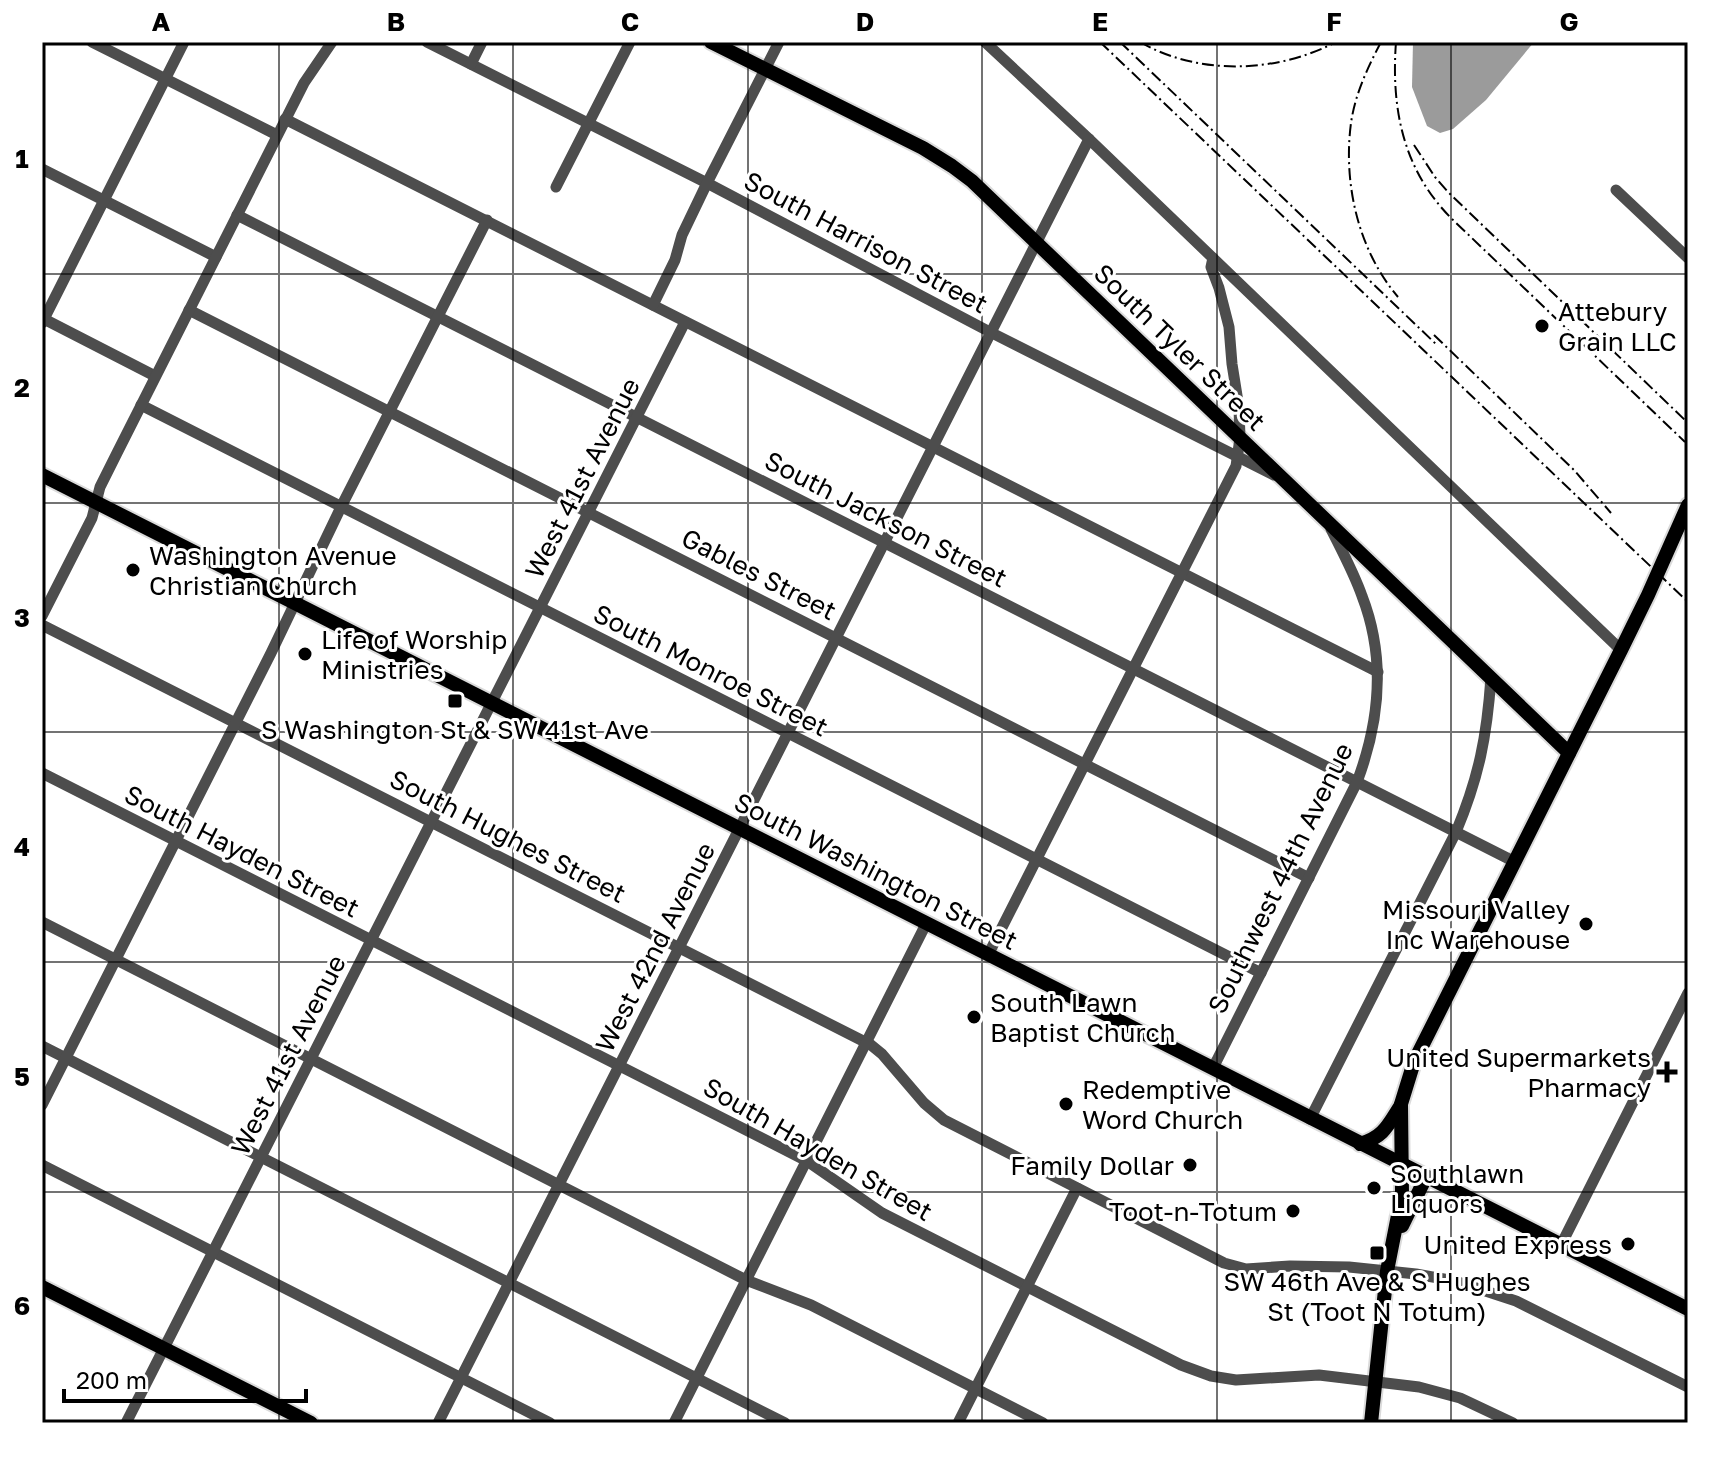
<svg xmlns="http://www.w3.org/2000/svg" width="1730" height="1465" font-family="'Golos Text',sans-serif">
<rect width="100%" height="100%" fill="#fff"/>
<polygon fill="#9b9b9b" points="1413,42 1534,42 1486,100 1453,129 1440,133 1427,126 1412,87"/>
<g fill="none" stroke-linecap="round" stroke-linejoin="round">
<g stroke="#dbdbdb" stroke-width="18">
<g id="major">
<polyline points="711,42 923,148 952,166 972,181 1569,753"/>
<polyline points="42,475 1688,1309"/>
<path d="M1360,1144c24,-7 28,-19 41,-39"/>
<polyline points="1402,1226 1426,1177"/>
<polyline points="42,1287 311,1423"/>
<polyline points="1371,1423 1387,1271 1402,1195 1401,1104 1414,1062 1621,650 1648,595 1688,505"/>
</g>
</g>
<g stroke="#4d4d4d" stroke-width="11">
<polyline points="92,42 277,135"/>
<polyline points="427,42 707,183 990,332 1274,475"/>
<polyline points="985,42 1089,139 1621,650"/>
<polyline points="471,64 482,42"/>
<polyline points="285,119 1378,672"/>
<polyline points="42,169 216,257"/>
<polyline points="556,187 630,42"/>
<polyline points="1616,190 1688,258"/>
<polyline points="237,215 1515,862"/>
<polyline points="653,305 675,260 682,235 707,183 779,42"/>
<polyline points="189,310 1309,878"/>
<polyline points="42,318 155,376"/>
<polyline points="42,323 184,42"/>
<polyline points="141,405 1261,973"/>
<polyline points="42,616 92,518 100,487 117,453 304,83 332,42"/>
<polyline points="42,625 871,1045 882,1054 924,1103 944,1120 1224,1263 1246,1269 1290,1266 1349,1267 1416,1274 1455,1281 1516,1301 1688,1387"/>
<polyline points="42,773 807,1161 882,1213 1181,1365 1211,1376 1236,1380 1319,1375 1419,1387 1460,1398 1513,1423"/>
<polyline points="42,922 746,1280 811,1305 1043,1423"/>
<polyline points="988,955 1236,466 1240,438 1239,408 1232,364 1229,327 1219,288 1211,267 1213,258"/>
<polyline points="42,1046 785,1423"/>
<path d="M1213,1068l144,-286c23,-61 29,-124 5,-186 -8,-23 -20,-45 -31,-67"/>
<polyline points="42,1105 271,653 341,507 487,220"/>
<path d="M1310,1119l146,-287c23,-55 31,-96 35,-155"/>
<polyline points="42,1165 550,1423"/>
<polyline points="1561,1245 1688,993"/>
<polyline points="126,1423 685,322"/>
<polyline points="438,1423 1089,139"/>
<polyline points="674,1423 926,924"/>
<polyline points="958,1423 1077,1188"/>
</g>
<use href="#major" stroke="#000" stroke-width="14"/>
<g stroke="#000" stroke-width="2" stroke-dasharray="12 4 2 4" stroke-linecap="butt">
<polyline points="1100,42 1688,602"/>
<polyline points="1120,42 1438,346"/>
<path d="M1140,42c59,34 137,31 196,0"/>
<path d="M1381,42c-13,25 -26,52 -30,81 -8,60 7,127 47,174"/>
<path d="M1396,42c-5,67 7,128 56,177l233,223"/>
<polyline points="1414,145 1435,177 1448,192 1688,423"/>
<polyline points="1434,335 1574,470 1611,513"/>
</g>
</g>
<path fill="none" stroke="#000" stroke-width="2" stroke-opacity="0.55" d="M279,42v1381M513,42v1381M748,42v1381M982,42v1381M1217,42v1381M1451,42v1381M42,274h1646M42,503h1646M42,732h1646M42,962h1646M42,1192h1646"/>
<g fill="#000" stroke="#fff" stroke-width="3">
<circle cx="1542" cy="326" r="8"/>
<circle cx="133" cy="570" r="8"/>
<circle cx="305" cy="654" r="8"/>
<rect x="447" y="693" width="16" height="16" rx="4"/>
<circle cx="1586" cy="924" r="8"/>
<circle cx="974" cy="1017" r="8"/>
<path d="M1663 1060h8v8h8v8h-8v8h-8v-8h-8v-8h8z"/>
<circle cx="1066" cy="1104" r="8"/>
<circle cx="1190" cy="1165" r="8"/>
<circle cx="1374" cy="1188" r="8"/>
<circle cx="1293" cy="1211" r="8"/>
<circle cx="1628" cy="1244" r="8"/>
<rect x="1369" y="1245" width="16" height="16" rx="4"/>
</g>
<g text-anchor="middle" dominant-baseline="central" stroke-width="6" stroke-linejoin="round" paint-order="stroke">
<g font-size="26" fill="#000" stroke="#fff">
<text transform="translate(866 242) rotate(28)">South Harrison Street</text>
<text transform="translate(1180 347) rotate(44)">South Tyler Street</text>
<text transform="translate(582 478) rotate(-63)">West 41st Avenue</text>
<text transform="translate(886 519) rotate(27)">South Jackson Street</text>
<text transform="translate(759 574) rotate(27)">Gables Street</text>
<text transform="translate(711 670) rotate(27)">South Monroe Street</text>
<text transform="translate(508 836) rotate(27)">South Hughes Street</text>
<text transform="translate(242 851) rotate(27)">South Hayden Street</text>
<text transform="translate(876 871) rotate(27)">South Washington Street</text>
<text transform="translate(1280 878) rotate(-64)">Southwest 44th Avenue</text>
<text transform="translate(655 947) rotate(-63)">West 42nd Avenue</text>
<text transform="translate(288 1055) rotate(-63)">West 41st Avenue</text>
<text transform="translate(818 1149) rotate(30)">South Hayden Street</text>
</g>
<g font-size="26" fill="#000" stroke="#fff" text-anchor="start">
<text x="1558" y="311">Attebury<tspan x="1558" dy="30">Grain LLC</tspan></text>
<text x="149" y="555">Washington Avenue<tspan x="149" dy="30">Christian Church</tspan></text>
<text x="321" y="639">Life of Worship<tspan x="321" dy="30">Ministries</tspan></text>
<text x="455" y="729" text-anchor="middle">S Washington St &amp; SW 41st Ave</text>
<text x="1570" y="909" text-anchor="end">Missouri Valley<tspan x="1570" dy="30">Inc Warehouse</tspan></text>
<text x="990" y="1002">South Lawn<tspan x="990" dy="30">Baptist Church</tspan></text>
<text x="1651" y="1057" text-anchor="end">United Supermarkets<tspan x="1651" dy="30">Pharmacy</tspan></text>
<text x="1082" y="1089">Redemptive<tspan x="1082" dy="30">Word Church</tspan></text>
<text x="1174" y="1165" text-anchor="end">Family Dollar</text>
<text x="1390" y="1173">Southlawn<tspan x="1390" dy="30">Liquors</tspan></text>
<text x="1277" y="1211" text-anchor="end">Toot-n-Totum</text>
<text x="1612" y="1244" text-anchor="end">United Express</text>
<text x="1377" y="1281" text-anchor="middle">SW 46th Ave &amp; S Hughes<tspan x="1377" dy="30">St (Toot N Totum)</tspan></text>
</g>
</g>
<rect width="1730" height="1465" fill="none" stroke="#ffffff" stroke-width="88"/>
<path d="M64 1389v12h242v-12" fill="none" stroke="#000000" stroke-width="4"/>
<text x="76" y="1389" font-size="24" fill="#000000" stroke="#ffffff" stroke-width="6" paint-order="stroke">200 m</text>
<rect x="44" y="44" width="1642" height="1377" fill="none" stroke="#000" stroke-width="3"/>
<g font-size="26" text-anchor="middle" font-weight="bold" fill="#000">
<text x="161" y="31">A</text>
<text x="396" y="31">B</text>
<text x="630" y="31">C</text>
<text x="865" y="31">D</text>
<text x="1100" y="31">E</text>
<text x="1334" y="31">F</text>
<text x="1569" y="31">G</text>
<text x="22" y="168">1</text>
<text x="22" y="397">2</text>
<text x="22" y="627">3</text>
<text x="22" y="856">4</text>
<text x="22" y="1086">5</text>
<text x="22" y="1315">6</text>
</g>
</svg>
